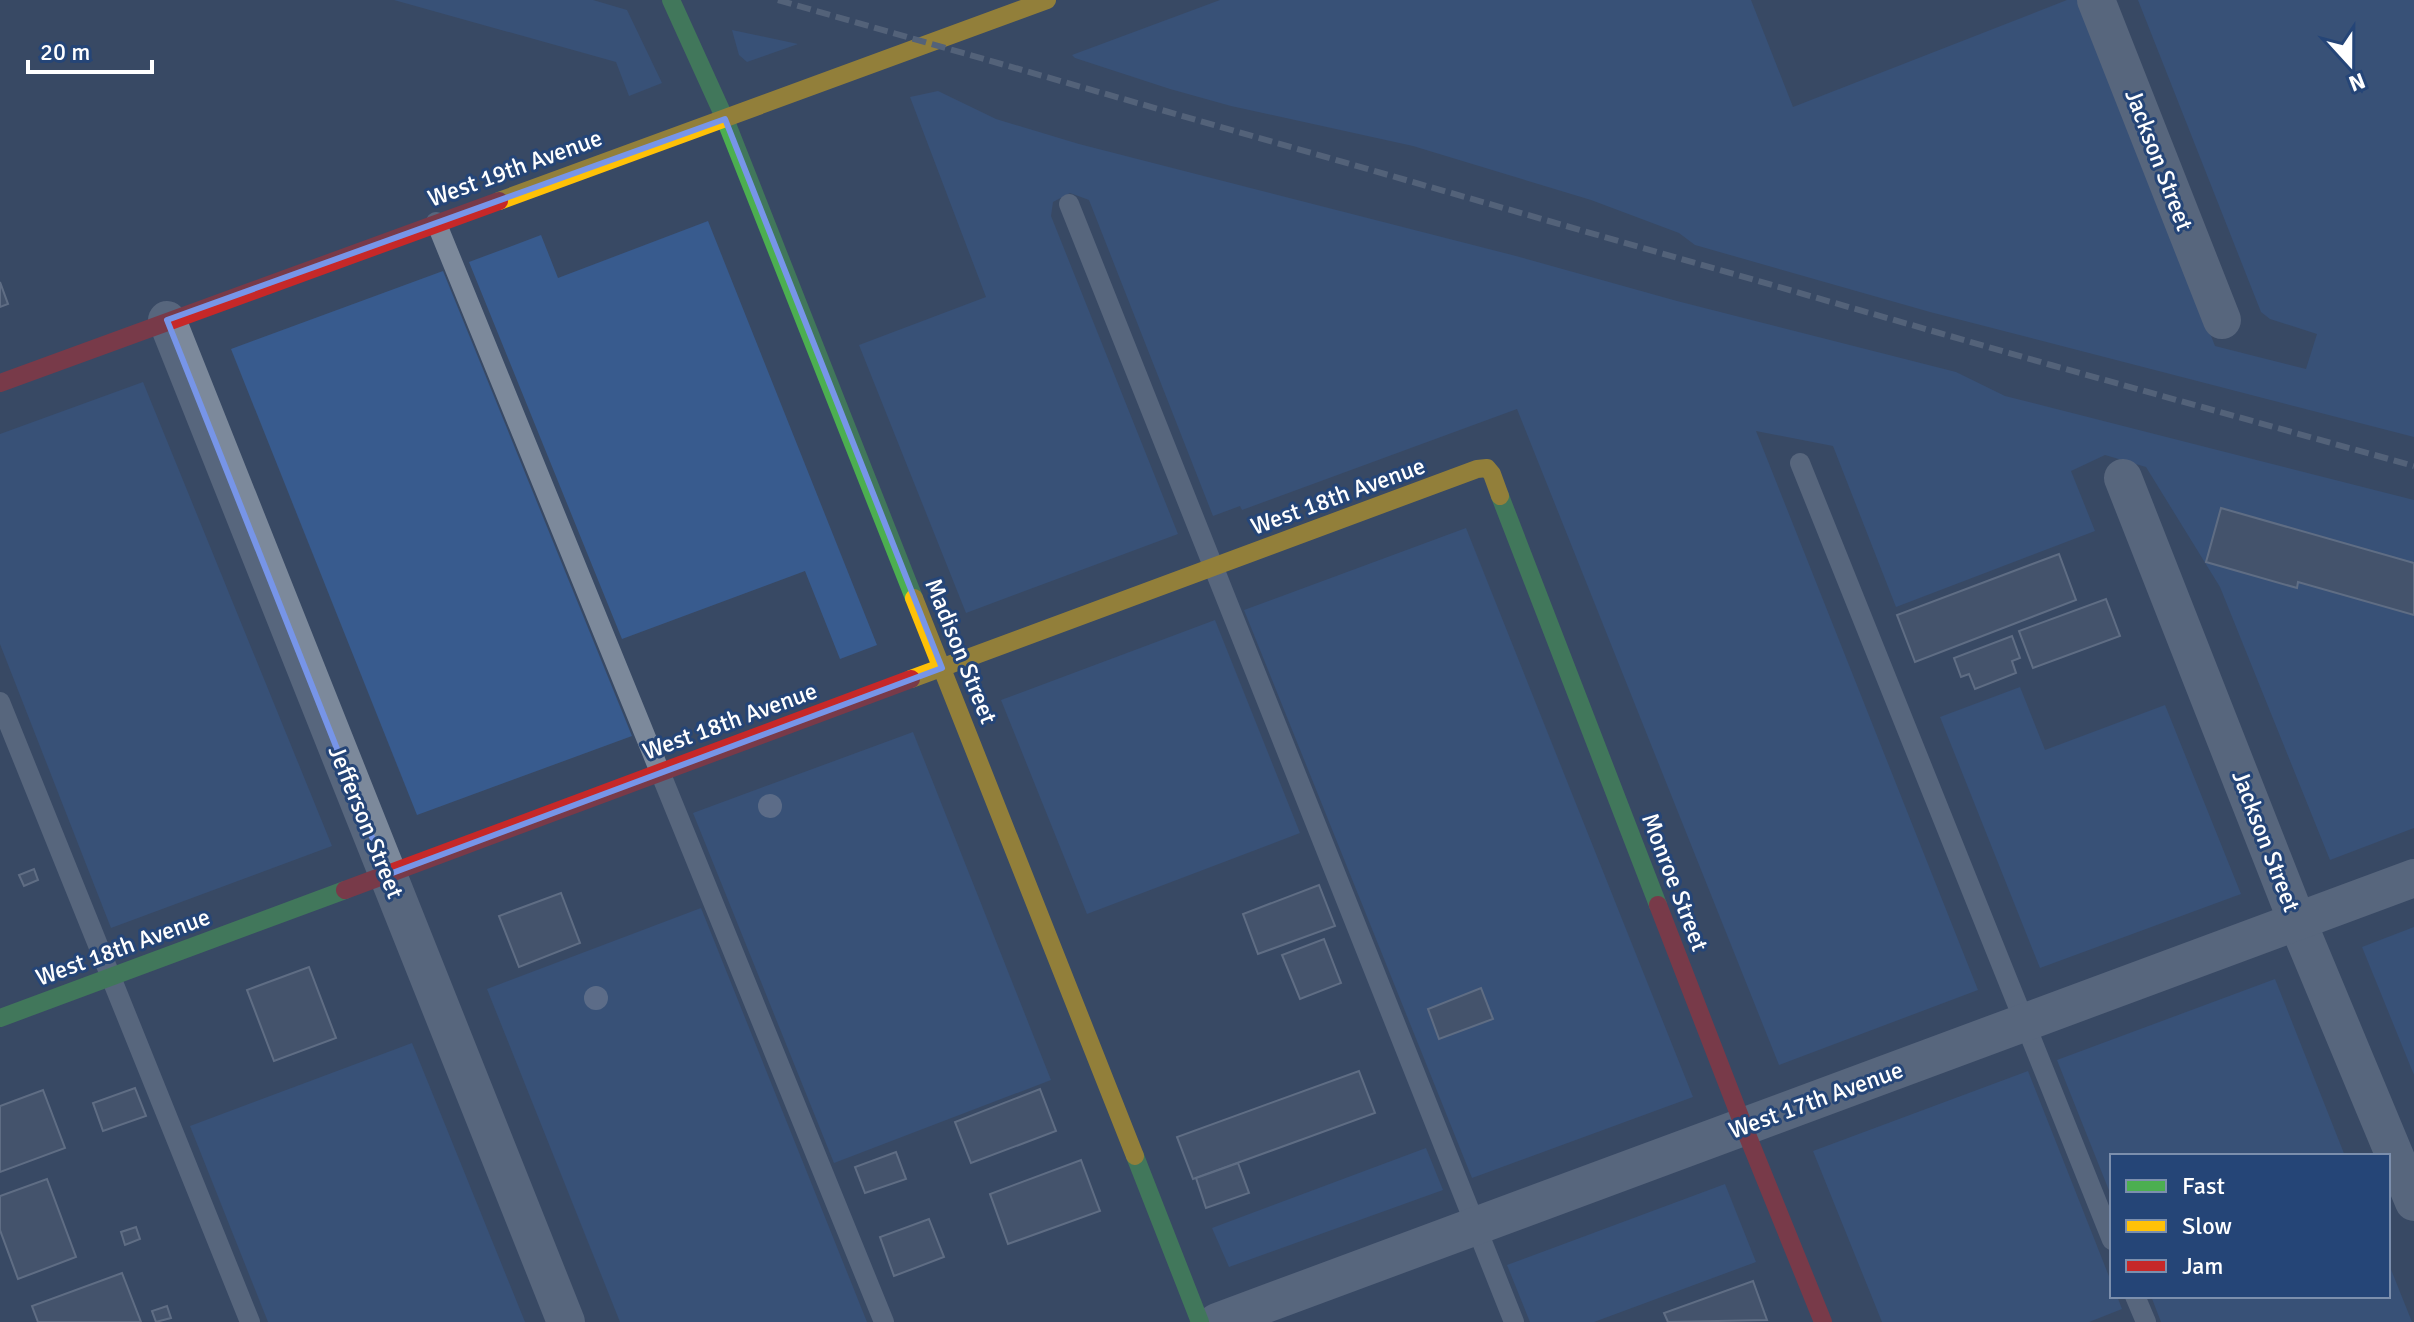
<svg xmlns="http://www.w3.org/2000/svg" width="2414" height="1322" font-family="Signika,sans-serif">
<rect width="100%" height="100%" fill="#384964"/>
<g fill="#385b8e">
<polygon points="394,0 593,0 627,10 662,83 629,96 616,62"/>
<polygon points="1220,0 1751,0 1793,107 2067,0 2079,0 2215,346 2306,369 2317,334 2270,319 2261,312 2138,0 2414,0 2414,437 1930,312 1695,245 1679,233 1591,200 1413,146 1231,106 1170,89 1075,58 1072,55"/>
<polygon points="732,30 798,44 747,62 739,55"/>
<polygon points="938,91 996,119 1079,144 1516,256 1677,301 1956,372 2005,396 2414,500 2414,828 2330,860 2220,587 2146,467 2105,455 2071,471 2095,531 1896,607 1833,446 1756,431 1978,990 1779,1065 1517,409 1242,510 1240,506 1213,516 1089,200 1070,193 1053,202 1051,216 1178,534 966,613 859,345 986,297 910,97"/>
<polygon points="708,221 877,645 840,659 805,571 622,639 469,262 541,235 558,278"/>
<polygon points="443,271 632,736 417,815 231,349"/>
<polygon points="143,382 332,846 111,928 0,644 0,434"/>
<polygon points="1466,528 1693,1097 1472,1178 1244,610"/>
<polygon points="1215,620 1300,833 1087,914 1001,700"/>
<polygon points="2020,687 2045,750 2165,705 2241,894 2040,968 1940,717"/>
<polygon points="913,732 1051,1080 834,1163 693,813"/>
<polygon points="701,908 867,1322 620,1322 487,989"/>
<polygon points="2414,927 2414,1075 2362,947"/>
<polygon points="2275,979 2345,1156 2112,1156 2112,1198 2057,1060"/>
<polygon points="412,1043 525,1322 268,1322 190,1126"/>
<polygon points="2028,1071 2112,1284 2112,1296 2117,1296 2122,1309 2089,1322 1882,1322 1813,1151"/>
<polygon points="1426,1148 1443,1190 1229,1267 1212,1228"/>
<polygon points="1725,1184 1756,1262 1594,1322 1530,1322 1507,1265"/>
<polygon points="2388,1262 2412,1322 2161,1322 2151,1296 2388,1296"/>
</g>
<g fill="#526177" stroke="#8f9aab" stroke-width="2">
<polygon points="0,282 8,304 0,307"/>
<polygon points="2221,508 2414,563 2414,615 2298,582 2297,588 2206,562"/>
<polygon points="2059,554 2076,600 1915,662 1897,615"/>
<polygon points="2106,599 2120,636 2033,668 2019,631"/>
<polygon points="2012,636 2020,658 2012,661 2016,673 1975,689 1969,674 1961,677 1954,658"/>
<polygon points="34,869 38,880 24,886 19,875"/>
<polygon points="1319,885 1335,926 1258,954 1243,914"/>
<polygon points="561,893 580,943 519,967 499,916"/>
<polygon points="1324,939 1341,983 1300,999 1282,955"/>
<polygon points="309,967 336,1038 274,1061 247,990"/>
<polygon points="1481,988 1493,1019 1439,1039 1428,1009"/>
<polygon points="1359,1071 1375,1113 1193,1179 1177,1137"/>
<polygon points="135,1088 146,1116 103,1131 93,1103"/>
<polygon points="1040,1089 1056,1131 971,1163 955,1122"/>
<polygon points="43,1090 65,1148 0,1172 0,1106"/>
<polygon points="896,1152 906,1179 865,1193 855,1167"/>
<polygon points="1081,1160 1100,1211 1008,1244 990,1194"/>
<polygon points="1238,1163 1249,1193 1206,1208 1196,1178"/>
<polygon points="47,1179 76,1257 18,1279 0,1230 0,1196"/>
<polygon points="929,1219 944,1257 894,1276 880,1237"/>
<polygon points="136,1227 140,1239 125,1245 121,1232"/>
<polygon points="122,1273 141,1322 38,1322 32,1306"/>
<polygon points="1753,1281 1767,1320 1668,1322 1664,1313"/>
<polygon points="167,1306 171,1318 156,1322 152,1311"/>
</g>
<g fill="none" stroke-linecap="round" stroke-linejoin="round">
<g stroke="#7c899b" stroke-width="20">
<polyline points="1069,204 1514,1322"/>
<polyline points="436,222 884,1322"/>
<polyline points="1800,463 2112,1240"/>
<polyline points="0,702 250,1322"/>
<polyline points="2135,1296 2146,1322"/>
</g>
<g stroke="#7c899b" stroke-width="38">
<polyline points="2096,0 2222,320"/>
<polyline points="167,320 566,1322"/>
<polyline points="2123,478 2297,921 2414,1202"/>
<polyline points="1217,1322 2414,878"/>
</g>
<g stroke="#4caf50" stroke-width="18">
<polyline points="671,0 725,119 914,598"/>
<polyline points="1500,496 1658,905"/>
<polyline points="0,1018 345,890"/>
<polyline points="1135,1156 1200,1322"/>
</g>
<g stroke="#ffc107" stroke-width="18">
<polyline points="499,201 1047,0"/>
<polyline points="914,598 1135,1156"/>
<polyline points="911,679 1477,469 1487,468 1492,474 1500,496"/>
</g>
<g stroke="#c62828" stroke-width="18">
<polyline points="0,383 499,201"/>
<polyline points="345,890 911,679"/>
<polyline points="1658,905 1744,1127 1823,1322"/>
</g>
<polyline stroke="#748093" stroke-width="6" stroke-dasharray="14 6" stroke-linecap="butt" points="778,0 2051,365 2414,466"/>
</g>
<g fill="#8798b3">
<circle cx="770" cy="806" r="12"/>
<circle cx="596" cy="998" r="12"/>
</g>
<path d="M0 0H2414V1322H0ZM725,119l217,549 -555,207 -220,-555z" fill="#384964" fill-opacity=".55" fill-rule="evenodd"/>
<path fill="none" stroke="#7795e8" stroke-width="6" stroke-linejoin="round" d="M725,119l217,549 -555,207 -220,-555z"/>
<g text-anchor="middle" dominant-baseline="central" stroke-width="6" stroke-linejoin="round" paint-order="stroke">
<g font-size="24" fill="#fff" stroke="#254577">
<text transform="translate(2159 160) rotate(69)">Jackson Street</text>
<text transform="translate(515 168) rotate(-20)">West 19th Avenue</text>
<text transform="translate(1338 496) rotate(-20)">West 18th Avenue</text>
<text transform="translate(961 651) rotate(68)">Madison Street</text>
<text transform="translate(730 721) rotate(-20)">West 18th Avenue</text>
<text transform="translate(366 822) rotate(68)">Jefferson Street</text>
<text transform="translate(2266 841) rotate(69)">Jackson Street</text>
<text transform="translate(1675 882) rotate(69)">Monroe Street</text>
<text transform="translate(123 947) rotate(-20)">West 18th Avenue</text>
<text transform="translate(1816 1100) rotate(-20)">West 17th Avenue</text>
</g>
</g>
<rect x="2110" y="1154" width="280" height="144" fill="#254577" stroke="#7c8fad" stroke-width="2"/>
<rect x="2126" y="1180" width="40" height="12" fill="#4caf50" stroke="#7c8fad" stroke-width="2"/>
<text x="2182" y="1194" font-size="24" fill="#ffffff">Fast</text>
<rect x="2126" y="1220" width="40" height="12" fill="#ffc107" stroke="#7c8fad" stroke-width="2"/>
<text x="2182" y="1234" font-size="24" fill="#ffffff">Slow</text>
<rect x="2126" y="1260" width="40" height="12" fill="#c62828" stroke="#7c8fad" stroke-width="2"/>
<text x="2182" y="1274" font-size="24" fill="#ffffff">Jam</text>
<g transform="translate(2350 64) rotate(159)" stroke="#254577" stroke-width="6" paint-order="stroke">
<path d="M0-6L14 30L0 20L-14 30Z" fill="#ffffff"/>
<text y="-12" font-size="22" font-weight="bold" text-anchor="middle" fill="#ffffff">N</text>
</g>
<path d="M28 60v12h124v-12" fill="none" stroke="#ffffff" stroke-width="4"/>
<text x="40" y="60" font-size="24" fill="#ffffff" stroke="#254577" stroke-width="6" paint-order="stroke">20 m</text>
</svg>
